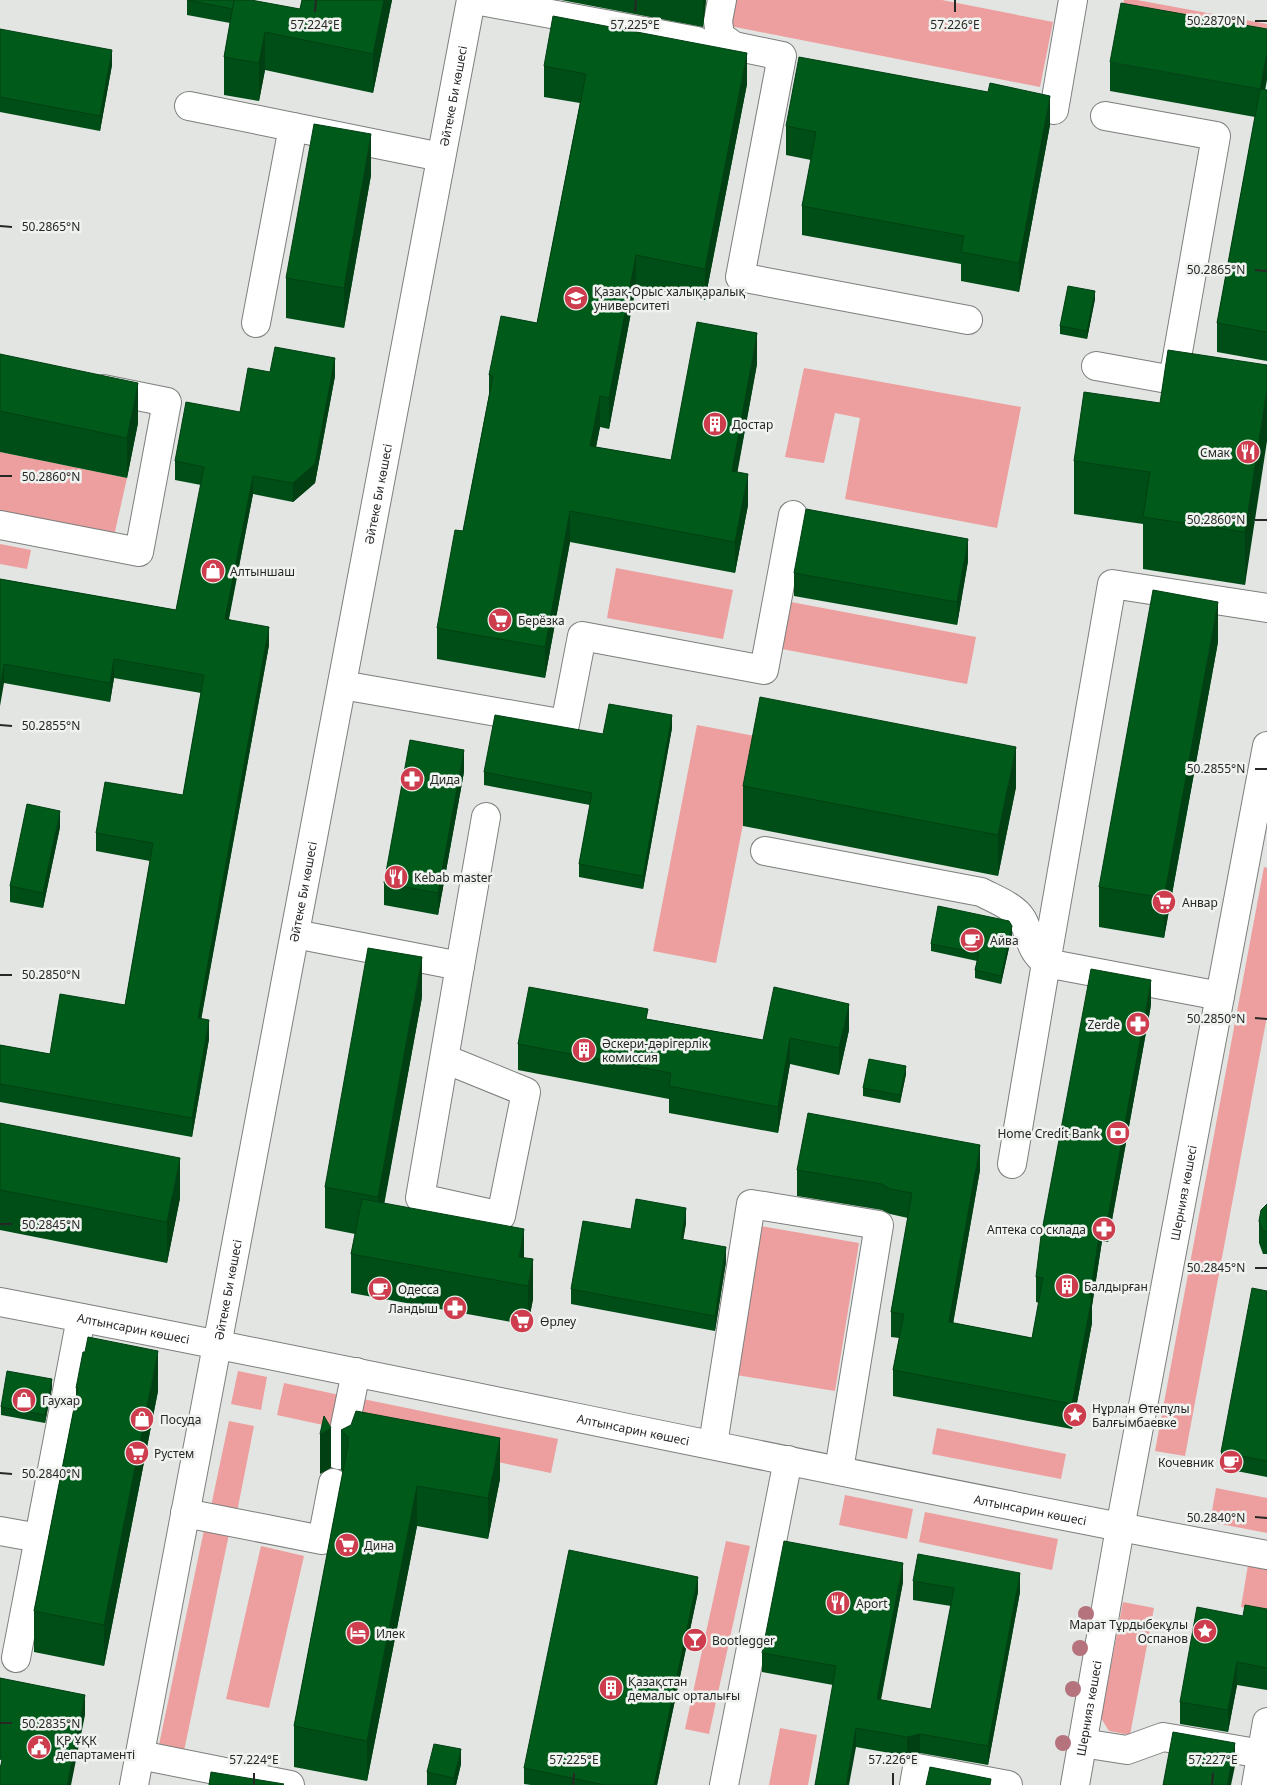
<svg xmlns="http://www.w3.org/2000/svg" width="1267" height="1785" font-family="'Noto Sans',sans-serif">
<rect width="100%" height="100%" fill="#e2e5e2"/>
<g fill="#ed9e9e">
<polygon points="729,0 942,0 1053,22 1040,87 725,25"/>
<polygon points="1124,0 1137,0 1267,24 1267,46 1120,18"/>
<polygon points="804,368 1021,407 997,528 845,499 860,418 835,413 824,463 785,457"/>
<polygon points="0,452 127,478 114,536 0,513"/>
<polygon points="0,544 31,550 27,569 0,564"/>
<polygon points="616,568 733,590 723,639 607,618"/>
<polygon points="791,602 976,637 967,684 782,649"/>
<polygon points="697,725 760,737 716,963 653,951"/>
<polygon points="1264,867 1267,868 1267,1016 1185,1456 1155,1451"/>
<polygon points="754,1225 859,1243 835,1391 730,1374"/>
<polygon points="238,1371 267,1377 261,1410 231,1404"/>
<polygon points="284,1383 344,1396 337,1428 277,1415"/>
<polygon points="358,1398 558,1439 551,1473 351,1432"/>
<polygon points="229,1421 254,1426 236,1517 210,1511"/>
<polygon points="937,1428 1066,1454 1061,1479 932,1454"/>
<polygon points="1216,1488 1267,1498 1267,1533 1210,1522"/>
<polygon points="845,1495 913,1509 907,1539 839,1525"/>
<polygon points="925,1512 1058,1539 1052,1570 919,1542"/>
<polygon points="204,1530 229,1534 184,1751 159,1745"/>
<polygon points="726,1541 750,1546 709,1734 685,1729"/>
<polygon points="261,1546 304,1556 269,1708 226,1699"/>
<polygon points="1248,1565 1267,1568 1267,1612 1241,1607"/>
<polygon points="1123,1602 1154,1608 1130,1735 1109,1731 1101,1718"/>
<polygon points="780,1728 817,1735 808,1785 769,1785"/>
</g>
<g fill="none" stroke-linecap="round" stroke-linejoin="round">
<g stroke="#7c7f7c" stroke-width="30">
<g id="minor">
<polyline points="475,0 697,41"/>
<polyline points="722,0 718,21 720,36 734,46 782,56 740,277 968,320"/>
<polyline points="189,106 441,157"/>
<polyline points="1054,110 1073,0"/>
<polyline points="1105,116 1216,136 1173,380 1182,382"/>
<polyline points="256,323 293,127"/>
<polyline points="1096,366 1173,380"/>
<polyline points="0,525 139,552 167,402 103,389"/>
<polyline points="342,685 565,724 582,636 764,670 793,515"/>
<path d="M765,851l216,41c13,7 33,14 41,27 11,20 5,27 24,44"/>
<polyline points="295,934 460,966 420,1198 501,1216 526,1092 445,1059"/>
<polyline points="1046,963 1112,584 1267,608"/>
<polyline points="460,966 486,817"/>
<polyline points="1012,1164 1046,963 1220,996"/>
<path id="s1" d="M0,1302c423,81 844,174 1267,253"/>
<polyline points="713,1444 751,1204 879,1225 839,1470"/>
<polyline points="339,1455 356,1372"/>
<polyline points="185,1513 322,1540 333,1483"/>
<polyline points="0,1531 39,1538"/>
<polyline points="16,1658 81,1318"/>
<polyline points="1082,1743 1127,1750 1163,1737 1262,1754 1267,1758"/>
<polyline points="140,1755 290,1785"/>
<path id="s2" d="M134,1785l337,-1785"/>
<polyline points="724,1785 788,1460"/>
<polyline points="914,1785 917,1768 1008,1785"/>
<path id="s3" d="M1075,1785l45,-257 147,-782"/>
<polyline points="1256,1785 1267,1722"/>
</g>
</g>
<use href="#minor" stroke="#fff" stroke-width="28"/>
</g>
<g fill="#b4737d">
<circle cx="1086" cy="1614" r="8"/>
<circle cx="1080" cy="1648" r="8"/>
<circle cx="1073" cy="1689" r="8"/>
<circle cx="1063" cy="1743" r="8"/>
</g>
<g fill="#004e17">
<polygon points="187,0 300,9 302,0 392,0 373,93 265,70 259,101 224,95 224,57 230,23 187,15"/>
<polygon points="561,0 706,0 703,27"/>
<polygon points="0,29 112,65 100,131 0,112"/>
<polygon points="1110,62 1267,90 1267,361 1217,352 1217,323 1255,117 1110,91"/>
<polygon points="544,66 747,84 705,300 636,286 609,429 600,427 596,447 671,460 757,364 737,472 748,505 735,573 570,542 545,678 437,659 437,628 463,531 489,395 489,375 537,323 580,103 544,97"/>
<polygon points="1050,125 1019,292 961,281 961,264 802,235 802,206 811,160 786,155 786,126"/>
<polygon points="371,175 344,328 286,318 286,278"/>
<polygon points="1095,299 1087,339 1060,334 1060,326"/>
<polygon points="0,354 138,423 127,478 0,452"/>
<polygon points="1267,365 1245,585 1143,569 1143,524 1074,514 1074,461 1160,403"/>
<polygon points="270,372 335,376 315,483 293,502 253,494 229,619 269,645 201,1019 209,1039 192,1137 0,1102 0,1045 50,1054 125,1005 150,861 96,851 96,833 183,795 201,693 114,678 110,702 4,683 0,579 176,610 201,485 175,480 175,461 240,412"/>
<polygon points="968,561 957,625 794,596 794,573"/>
<polygon points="1218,642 1164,938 1099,927 1099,887"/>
<polygon points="672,728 643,889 579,877 579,864 590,805 484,785 484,772"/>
<polygon points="464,772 438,915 384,905 384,883"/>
<polygon points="743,786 1016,787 998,876 743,826"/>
<polygon points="60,827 43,908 10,902 10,886"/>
<polygon points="1012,934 1001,984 975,978 975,970 977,961 931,951 931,944"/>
<polygon points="422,997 384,1203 524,1258 533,1299 528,1325 351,1293 351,1254 355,1234 325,1228 325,1187"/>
<polygon points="1151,1005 1108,1242 1102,1241 1092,1306 1092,1323 1072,1429 893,1396 893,1370 899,1338 891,1337 891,1312 908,1218 890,1214 882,1210 797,1196 797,1170 980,1170 953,1323 1032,1338 1039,1303 1036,1302 1036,1277"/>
<polygon points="648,1019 763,1040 849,1030 839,1075 790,1064 778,1133 669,1113 669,1099 518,1070 518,1044"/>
<polygon points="906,1074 900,1103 863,1096 863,1088"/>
<polygon points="0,1123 180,1198 167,1263 0,1230"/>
<polygon points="1267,1204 1267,1254 1263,1254 1259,1243 1259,1221"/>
<polygon points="686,1223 683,1239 726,1262 715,1331 571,1304 571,1289 631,1229"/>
<polygon points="1267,1291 1267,1477 1221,1468 1221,1452"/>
<polygon points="52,1387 45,1423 1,1415 1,1407"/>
<polygon points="76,1388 158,1391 104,1666 34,1652 34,1611 76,1398"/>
<polygon points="341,1430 500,1479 488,1539 417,1526 367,1781 294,1767 294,1726 343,1472 341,1470"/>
<polygon points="913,1581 1020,1592 988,1765 920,1753 907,1756 856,1747 833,1685 762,1672 762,1653 903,1582 881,1700 931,1709 951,1606 913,1600"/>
<polygon points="698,1592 657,1785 531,1785 524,1784 524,1768"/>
<polygon points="1267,1609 1267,1690 1237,1685 1228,1732 1180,1724 1180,1702 1243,1616"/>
<polygon points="461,1764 456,1785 427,1785 427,1772"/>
</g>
<g fill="#004013">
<polygon points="384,0 392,0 373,93 373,54"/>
<polygon points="703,0 706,0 703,27"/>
<polygon points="265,32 265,70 259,101 259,63"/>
<polygon points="112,50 112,65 100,131 100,116"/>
<polygon points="1267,51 1267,80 1260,118 1260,89"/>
<polygon points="747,53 747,84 705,300 705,269"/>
<polygon points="1050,96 1050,125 1019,292 1019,263"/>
<polygon points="371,134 371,175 344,328 344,288"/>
<polygon points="636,255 636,286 609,429 609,398"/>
<polygon points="1095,291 1095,299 1087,339 1087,331"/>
<polygon points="757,333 757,364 732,502 732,471"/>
<polygon points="335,358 335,376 315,483 293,502 293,483"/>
<polygon points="138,383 138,423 127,478 127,438"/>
<polygon points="1267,388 1267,441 1245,585 1245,532"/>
<polygon points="600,396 600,427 590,477 590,446"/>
<polygon points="748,474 748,505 735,573 735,542"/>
<polygon points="253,476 253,494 225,637 225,619"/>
<polygon points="570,511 570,542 545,678 545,647"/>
<polygon points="968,539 968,561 957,625 957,602"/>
<polygon points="1218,602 1218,642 1164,938 1164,898"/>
<polygon points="269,627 269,645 198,1037 198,1018"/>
<polygon points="114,659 114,678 110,702 110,683"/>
<polygon points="4,664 4,683 0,706 0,687"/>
<polygon points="672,715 672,728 643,889 643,876"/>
<polygon points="1016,747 1016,787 998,876 998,835"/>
<polygon points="464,750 464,772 438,915 438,893"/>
<polygon points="60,811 60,827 43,908 43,893"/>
<polygon points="1012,926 1012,934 1001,984 1001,976"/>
<polygon points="422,957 422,997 378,1238 378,1197"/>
<polygon points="1151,980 1151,1005 1108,1242 1108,1217"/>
<polygon points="849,1004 849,1030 839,1075 839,1048"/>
<polygon points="209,1020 209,1039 192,1137 192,1118"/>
<polygon points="790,1038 790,1064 778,1133 778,1107"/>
<polygon points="906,1066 906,1074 900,1103 900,1095"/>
<polygon points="980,1145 980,1170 949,1347 949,1322"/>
<polygon points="180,1158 180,1198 167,1263 167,1222"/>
<polygon points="686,1208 686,1223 681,1254 681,1239"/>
<polygon points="1102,1216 1102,1241 1092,1306 1092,1323 1072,1429 1072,1404 1090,1297"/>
<polygon points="524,1229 524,1268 519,1257"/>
<polygon points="726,1247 726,1262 715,1331 715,1316"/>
<polygon points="533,1259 533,1299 528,1325 528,1286"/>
<polygon points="158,1351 158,1391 104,1666 104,1625"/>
<polygon points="52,1379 52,1387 45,1423 45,1415"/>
<polygon points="331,1428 331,1468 320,1474 320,1434"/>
<polygon points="500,1438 500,1479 488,1539 488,1498"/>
<polygon points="417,1486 417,1526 367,1781 367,1741"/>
<polygon points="903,1563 903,1582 877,1718 877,1699"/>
<polygon points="1020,1573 1020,1592 988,1765 988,1746"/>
<polygon points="698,1577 698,1592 657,1785 654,1785"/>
<polygon points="1237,1662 1237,1685 1228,1732 1228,1710"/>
<polygon points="85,1695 85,1715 71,1785 67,1785"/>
<polygon points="856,1728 856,1747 849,1785 846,1785"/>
<polygon points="920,1734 920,1753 907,1756 907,1737"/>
<polygon points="1235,1743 1235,1766 1231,1785 1227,1785"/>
<polygon points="461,1749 461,1764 456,1785 454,1785 454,1778"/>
</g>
<g fill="#005b1b" stroke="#004013">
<polygon points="187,0 234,0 233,9"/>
<polygon points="234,0 251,0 300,9 302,0 384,0 373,54 265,32 259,63 224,57"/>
<polygon points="1121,3 1267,29 1267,51 1260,89 1110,62"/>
<polygon points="553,16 747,53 705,269 636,255 609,398 600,396 590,446 671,460 697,322 757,333 732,471 748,474 735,542 570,511 545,647 437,628 455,530 463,531 493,376 489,375 501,316 537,323 586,74 544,66"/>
<polygon points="0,29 112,50 100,116 0,97"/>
<polygon points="799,57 988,92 990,83 1050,96 1019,263 961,252 964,236 802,206 816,132 786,126"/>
<polygon points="1260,89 1267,90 1267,332 1217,323"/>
<polygon points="314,124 371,134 344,288 286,278"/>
<polygon points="1068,286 1095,291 1087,331 1060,326"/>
<polygon points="275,347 335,358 315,464 293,483 253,476 225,619 269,627 198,1018 209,1020 192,1118 0,1084 0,1045 50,1054 60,994 125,1005 153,843 96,833 105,782 183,795 204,675 114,659 110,683 4,664 0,687 0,579 176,610 204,467 175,461 186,402 240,412 248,368 270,372"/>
<polygon points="1168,350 1267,365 1267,388 1245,532 1143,517 1150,472 1074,461 1084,392 1160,403"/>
<polygon points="0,354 138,383 127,438 0,411"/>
<polygon points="806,509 968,539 957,602 794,573"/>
<polygon points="1153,590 1218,602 1164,898 1099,887"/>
<polygon points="760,697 1016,747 998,835 743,786"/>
<polygon points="609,704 672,715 643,876 579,864 592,793 484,772 495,715 603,734"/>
<polygon points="410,740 464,750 438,893 384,883"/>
<polygon points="27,804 60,811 43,893 10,886"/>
<polygon points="938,906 1009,921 1012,926 1001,976 975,970 979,953 931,944"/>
<polygon points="368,948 422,957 378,1197 325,1187"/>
<polygon points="1091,969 1151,980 1108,1217 1102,1216 1090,1297 1092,1297 1072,1404 893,1370 904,1314 891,1312 912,1193 890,1189 882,1184 797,1170 808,1113 980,1145 949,1322 1032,1338 1043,1278 1036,1277 1041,1236"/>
<polygon points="529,987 648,1009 646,1019 763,1040 774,987 849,1004 839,1048 790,1038 778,1107 669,1086 671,1073 518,1044"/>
<polygon points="869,1059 906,1066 900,1095 863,1088"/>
<polygon points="0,1123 180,1158 167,1222 0,1190"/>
<polygon points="362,1199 524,1229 519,1257 533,1259 528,1286 351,1254"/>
<polygon points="636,1199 686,1208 681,1239 726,1247 715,1316 571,1289 583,1221 631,1229"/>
<polygon points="1267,1204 1267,1232 1263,1231 1259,1221 1261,1210"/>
<polygon points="1252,1288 1267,1291 1267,1461 1221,1452"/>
<polygon points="88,1337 158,1351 104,1625 34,1611 78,1388 76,1388 83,1352 85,1352"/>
<polygon points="7,1371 52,1379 45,1415 1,1407"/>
<polygon points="356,1411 500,1438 488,1498 417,1486 367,1741 294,1726 348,1445 348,1437 341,1430 351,1425"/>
<polygon points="324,1416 331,1428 320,1434"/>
<polygon points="784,1541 903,1563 877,1699 931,1709 954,1588 913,1581 918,1554 1020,1573 988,1746 920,1734 907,1737 856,1728 846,1785 815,1785 836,1666 762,1653"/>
<polygon points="569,1550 698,1577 654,1785 605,1785 524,1768"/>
<polygon points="1245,1605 1267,1609 1267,1668 1237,1662 1228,1710 1180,1702 1197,1607 1243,1616"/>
<polygon points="0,1678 85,1695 67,1785 0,1785 0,1769 2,1760 0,1759"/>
<polygon points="1173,1732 1235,1743 1227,1785 1163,1785"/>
<polygon points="434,1744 461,1749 454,1778 427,1772"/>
<polygon points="930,1767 991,1779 990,1785 926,1785"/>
<polygon points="211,1772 284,1784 283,1785 209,1785"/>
</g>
<path fill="none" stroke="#262826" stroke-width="2" d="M315,12l1,-12M635,12l1,-12M955,12v-12M1255,21h12M0,226l12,1M1255,270l12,1M0,476h12M1255,520h12M0,725l12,1M1255,769h12M0,975h12M1255,1018l12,1M0,1224h12M1255,1268h12M0,1473l12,1M1255,1517l12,1M0,1723h12M254,1785v-12M573,1785l1,-12M893,1785v-12M1212,1785l1,-12"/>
<defs>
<g id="university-disc" transform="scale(1.25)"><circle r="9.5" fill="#cd3d4d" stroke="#eff2ef"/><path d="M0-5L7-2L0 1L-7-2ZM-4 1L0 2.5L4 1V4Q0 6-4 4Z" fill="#fff"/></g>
<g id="building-disc" transform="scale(1.25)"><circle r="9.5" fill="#cd3d4d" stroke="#eff2ef"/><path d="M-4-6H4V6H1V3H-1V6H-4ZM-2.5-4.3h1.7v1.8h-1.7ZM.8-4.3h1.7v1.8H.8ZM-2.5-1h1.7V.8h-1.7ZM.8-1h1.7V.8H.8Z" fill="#fff"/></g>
<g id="restaurant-disc" transform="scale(1.25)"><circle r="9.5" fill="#cd3d4d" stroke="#eff2ef"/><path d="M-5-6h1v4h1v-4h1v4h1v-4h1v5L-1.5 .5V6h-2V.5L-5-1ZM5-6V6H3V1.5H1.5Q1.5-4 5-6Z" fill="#fff"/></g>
<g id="shop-disc" transform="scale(1.25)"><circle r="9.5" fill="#cd3d4d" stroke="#eff2ef"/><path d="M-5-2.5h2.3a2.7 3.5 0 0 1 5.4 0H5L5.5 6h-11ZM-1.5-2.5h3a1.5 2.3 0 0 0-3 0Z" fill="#fff"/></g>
<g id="supermarket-disc" transform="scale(1.25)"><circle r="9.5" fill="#cd3d4d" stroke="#eff2ef"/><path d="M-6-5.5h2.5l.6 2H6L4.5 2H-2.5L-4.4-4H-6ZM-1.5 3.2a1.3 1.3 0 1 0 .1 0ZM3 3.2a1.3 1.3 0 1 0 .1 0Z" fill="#fff"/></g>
<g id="pharmacy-disc" transform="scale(1.25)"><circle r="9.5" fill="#cd3d4d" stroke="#eff2ef"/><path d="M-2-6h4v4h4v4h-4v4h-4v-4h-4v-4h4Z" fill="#fff"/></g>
<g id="cafe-disc" transform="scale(1.25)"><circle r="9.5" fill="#cd3d4d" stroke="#eff2ef"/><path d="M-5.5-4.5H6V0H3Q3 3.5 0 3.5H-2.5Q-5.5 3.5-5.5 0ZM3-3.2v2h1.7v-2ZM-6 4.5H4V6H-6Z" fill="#fff"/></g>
<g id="bank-disc" transform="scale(1.25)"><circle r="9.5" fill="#cd3d4d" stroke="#eff2ef"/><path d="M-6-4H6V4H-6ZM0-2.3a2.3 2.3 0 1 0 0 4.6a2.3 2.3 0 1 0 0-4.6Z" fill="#fff"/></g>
<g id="sight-disc" transform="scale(1.25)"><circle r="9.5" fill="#cd3d4d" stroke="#eff2ef"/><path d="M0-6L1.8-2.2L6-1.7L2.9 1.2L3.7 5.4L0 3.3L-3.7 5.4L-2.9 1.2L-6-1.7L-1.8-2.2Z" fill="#fff"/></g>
<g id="hotel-disc" transform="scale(1.25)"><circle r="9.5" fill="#cd3d4d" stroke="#eff2ef"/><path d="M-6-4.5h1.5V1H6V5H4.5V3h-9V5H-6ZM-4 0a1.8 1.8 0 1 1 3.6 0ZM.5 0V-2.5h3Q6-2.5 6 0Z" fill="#fff"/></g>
<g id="bar-disc" transform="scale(1.25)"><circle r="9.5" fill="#cd3d4d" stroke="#eff2ef"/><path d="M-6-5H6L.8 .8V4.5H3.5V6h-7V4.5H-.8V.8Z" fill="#fff"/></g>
<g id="civic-disc" transform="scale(1.25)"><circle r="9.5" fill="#cd3d4d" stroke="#eff2ef"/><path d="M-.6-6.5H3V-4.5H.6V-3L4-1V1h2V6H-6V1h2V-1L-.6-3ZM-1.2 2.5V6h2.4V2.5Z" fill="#fff"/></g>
</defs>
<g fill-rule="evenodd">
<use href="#university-disc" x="576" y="298"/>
<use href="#building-disc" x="715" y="424"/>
<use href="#restaurant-disc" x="1248" y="452"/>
<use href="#shop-disc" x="213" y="571"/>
<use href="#supermarket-disc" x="500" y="620"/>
<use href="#pharmacy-disc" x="412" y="779"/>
<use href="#restaurant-disc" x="396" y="877"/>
<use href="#supermarket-disc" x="1164" y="902"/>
<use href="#cafe-disc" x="972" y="940"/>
<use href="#pharmacy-disc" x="1138" y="1024"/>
<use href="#building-disc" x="584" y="1050"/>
<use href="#bank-disc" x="1118" y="1133"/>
<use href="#pharmacy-disc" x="1104" y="1229"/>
<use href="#building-disc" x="1067" y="1286"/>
<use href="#cafe-disc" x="380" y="1289"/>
<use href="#pharmacy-disc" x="455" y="1308"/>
<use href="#supermarket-disc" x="522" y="1321"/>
<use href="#shop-disc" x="24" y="1400"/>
<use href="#sight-disc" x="1075" y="1415"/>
<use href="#shop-disc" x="142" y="1419"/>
<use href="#supermarket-disc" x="137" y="1453"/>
<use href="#cafe-disc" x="1231" y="1462"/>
<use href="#supermarket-disc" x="347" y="1545"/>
<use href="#restaurant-disc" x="838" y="1603"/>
<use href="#sight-disc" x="1205" y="1631"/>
<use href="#hotel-disc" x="358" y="1633"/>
<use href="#bar-disc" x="695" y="1640"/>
<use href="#building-disc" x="611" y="1688"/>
<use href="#civic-disc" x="39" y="1747"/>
</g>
<g text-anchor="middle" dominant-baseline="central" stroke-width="5" stroke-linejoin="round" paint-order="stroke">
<g font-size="12" fill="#262826" stroke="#eff2ef">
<text stroke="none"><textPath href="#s2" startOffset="1719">Әйтеке Би көшесі</textPath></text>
<text stroke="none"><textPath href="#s2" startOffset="1314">Әйтеке Би көшесі</textPath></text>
<text stroke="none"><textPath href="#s2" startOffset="909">Әйтеке Би көшесі</textPath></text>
<text stroke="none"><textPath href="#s3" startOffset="602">Шернияз көшесі</textPath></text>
<text stroke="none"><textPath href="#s2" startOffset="504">Әйтеке Би көшесі</textPath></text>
<text stroke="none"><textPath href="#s1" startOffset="136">Алтынсарин көшесі</textPath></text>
<text stroke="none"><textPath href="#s1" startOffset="646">Алтынсарин көшесі</textPath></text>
<text stroke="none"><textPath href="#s1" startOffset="1051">Алтынсарин көшесі</textPath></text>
<text stroke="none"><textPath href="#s3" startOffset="78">Шернияз көшесі</textPath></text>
</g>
<g font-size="12" fill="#262826" stroke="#eff2ef" text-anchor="start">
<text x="594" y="291">Қазақ-Орыс халықаралық<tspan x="594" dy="14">университеті</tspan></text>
<text x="732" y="424">Достар</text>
<text x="1230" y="452" text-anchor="end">Смак</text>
<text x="230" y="571">Алтыншаш</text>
<text x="518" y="620">Берёзка</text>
<text x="430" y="779">Дида</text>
<text x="414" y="877">Kebab master</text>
<text x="1182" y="902">Анвар</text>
<text x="990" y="940">Айва</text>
<text x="1120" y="1024" text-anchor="end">Zerde</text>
<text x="602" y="1043">Әскери-дәрігерлік<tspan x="602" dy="14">комиссия</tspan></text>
<text x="1100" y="1133" text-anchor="end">Home Credit Bank</text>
<text x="1086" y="1229" text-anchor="end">Аптека со склада</text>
<text x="1084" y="1286">Балдырған</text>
<text x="398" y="1289">Одесса</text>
<text x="438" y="1308" text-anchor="end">Ландыш</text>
<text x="540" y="1321">Өрлеу</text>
<text x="42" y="1400">Гаухар</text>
<text x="1092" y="1408">Нұрлан Өтепұлы<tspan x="1092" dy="14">Балғымбаевке</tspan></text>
<text x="160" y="1419">Посуда</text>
<text x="154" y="1453">Рустем</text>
<text x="1214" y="1462" text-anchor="end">Кочевник</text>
<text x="364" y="1545">Дина</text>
<text x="856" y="1603">Aport</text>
<text x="1188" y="1624" text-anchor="end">Марат Тұрдыбекұлы<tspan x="1188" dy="14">Оспанов</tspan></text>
<text x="376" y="1633">Илек</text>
<text x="712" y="1640">Bootlegger</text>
<text x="628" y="1681">Қазақстан<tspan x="628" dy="14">демалыс орталығы</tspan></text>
<text x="56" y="1740">ҚР ҰҚК<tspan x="56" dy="14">департаменті</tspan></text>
</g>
</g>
<g font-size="12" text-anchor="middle" fill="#262826" stroke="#eff2ef" stroke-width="5" stroke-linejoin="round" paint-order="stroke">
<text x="1216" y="25">50.2870°N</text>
<text x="315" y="29">57.224°E</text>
<text x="635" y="29">57.225°E</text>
<text x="955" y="29">57.226°E</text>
<text x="51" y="231">50.2865°N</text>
<text x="1216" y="274">50.2865°N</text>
<text x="51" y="481">50.2860°N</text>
<text x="1216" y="524">50.2860°N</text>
<text x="51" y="730">50.2855°N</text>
<text x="1216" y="773">50.2855°N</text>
<text x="51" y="979">50.2850°N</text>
<text x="1216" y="1023">50.2850°N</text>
<text x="51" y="1229">50.2845°N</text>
<text x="1216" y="1272">50.2845°N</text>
<text x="51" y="1478">50.2840°N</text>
<text x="1216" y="1522">50.2840°N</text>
<text x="51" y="1728">50.2835°N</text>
<text x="254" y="1764">57.224°E</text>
<text x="574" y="1764">57.225°E</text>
<text x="893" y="1764">57.226°E</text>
<text x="1213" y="1764">57.227°E</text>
</g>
</svg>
